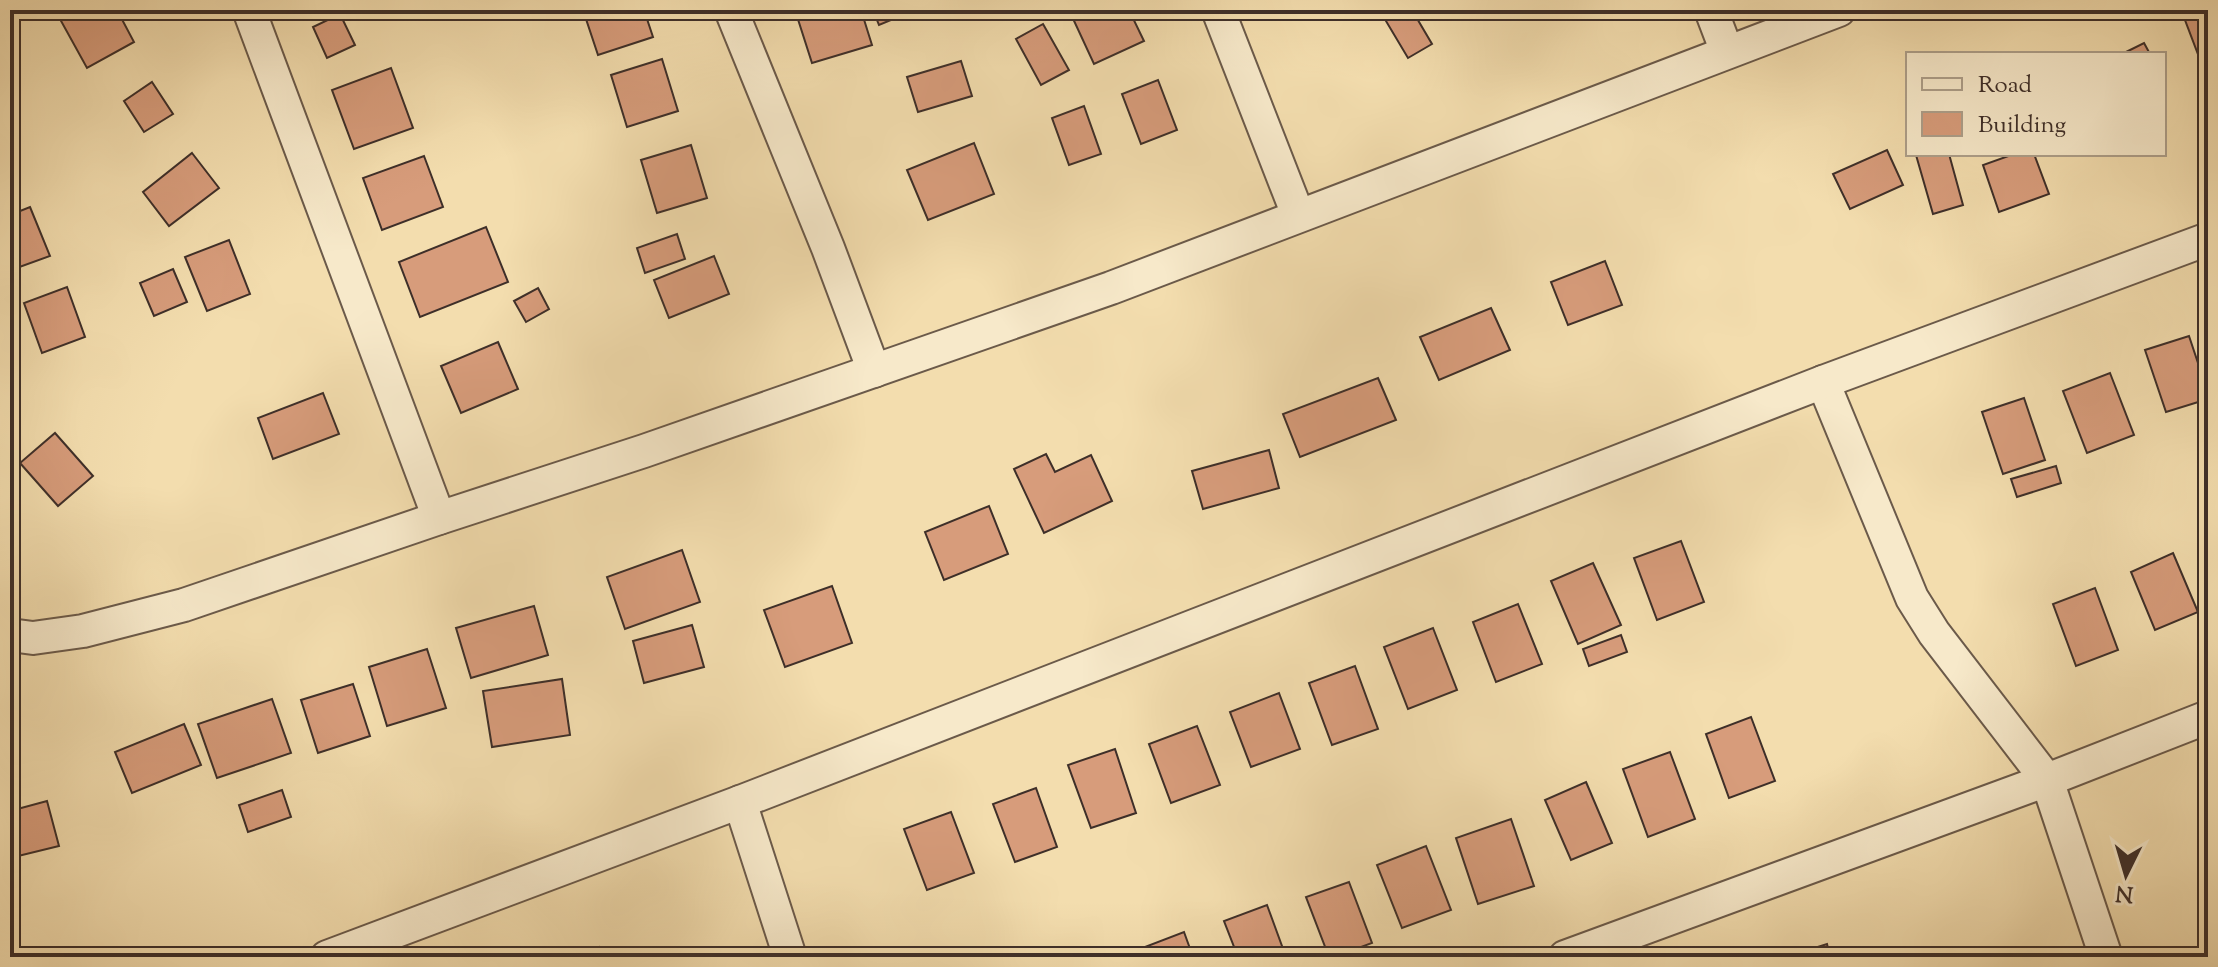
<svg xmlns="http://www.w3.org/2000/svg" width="2218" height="967" font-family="'Sorts Mill Goudy',serif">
<rect width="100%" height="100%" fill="#f3ddae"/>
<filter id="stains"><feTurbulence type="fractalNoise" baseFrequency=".0025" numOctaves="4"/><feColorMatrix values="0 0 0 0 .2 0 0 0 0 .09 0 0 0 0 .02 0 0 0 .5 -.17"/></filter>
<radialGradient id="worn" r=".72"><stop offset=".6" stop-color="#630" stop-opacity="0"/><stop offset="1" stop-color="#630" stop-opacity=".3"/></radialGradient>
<g fill="#d79c7b" stroke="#3e2f29" stroke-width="2">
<polygon points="55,10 117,10 134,42 87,68"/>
<polygon points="583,10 644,10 653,37 598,55"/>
<polygon points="795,10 861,10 872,45 812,63"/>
<polygon points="873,10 915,10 879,25"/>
<polygon points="1069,10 1129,10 1144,41 1094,64"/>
<polygon points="1382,10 1412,10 1432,44 1408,58 1380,11"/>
<polygon points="2208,11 2208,78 2207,78 2185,20"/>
<polygon points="340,14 355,45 327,58 313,27"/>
<polygon points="1043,24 1069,70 1041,85 1016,39"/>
<polygon points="2144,43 2150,54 2122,54"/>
<polygon points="662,59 678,111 627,127 611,75"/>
<polygon points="961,61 972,96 918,112 907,77"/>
<polygon points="391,68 413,128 354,149 332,90"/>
<polygon points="1158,80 1177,130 1141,144 1122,94"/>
<polygon points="152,82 173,114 144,132 124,101"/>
<polygon points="1084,106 1101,154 1069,165 1052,118"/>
<polygon points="974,143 994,194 928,220 907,170"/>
<polygon points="691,145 707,198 657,213 641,160"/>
<polygon points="1887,150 1903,185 1850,209 1833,174"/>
<polygon points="192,153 219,188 169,226 143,192"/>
<polygon points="1921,154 1949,154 1963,205 1933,214 1916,155"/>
<polygon points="2014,154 2034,154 2049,194 1999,212 1983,165"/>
<polygon points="424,156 443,207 382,230 363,178"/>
<polygon points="30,207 50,256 14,269 10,259 10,215"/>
<polygon points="486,227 508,282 420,317 399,262"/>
<polygon points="677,234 685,259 645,273 637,248"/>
<polygon points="229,240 250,294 207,311 185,257"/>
<polygon points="714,256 729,294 669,318 654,280"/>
<polygon points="1605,261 1622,305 1568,325 1551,282"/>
<polygon points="173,269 187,302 154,316 140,283"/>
<polygon points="67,287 85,337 42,353 24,303"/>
<polygon points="538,288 549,309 526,322 514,301"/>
<polygon points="1491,308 1510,350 1439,380 1420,337"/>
<polygon points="2189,336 2208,393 2208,399 2166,412 2145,350"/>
<polygon points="498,342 518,389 461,413 441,366"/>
<polygon points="2110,373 2134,435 2087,453 2063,391"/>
<polygon points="1378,378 1396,420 1300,457 1283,414"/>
<polygon points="323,393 339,434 273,459 258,418"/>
<polygon points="2024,398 2045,460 2003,474 1982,412"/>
<polygon points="55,433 93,476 58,506 20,463"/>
<polygon points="1269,450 1279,488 1203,509 1192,471"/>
<polygon points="1046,454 1055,472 1091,455 1112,501 1044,533 1014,469"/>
<polygon points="2056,466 2061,483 2017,497 2011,479"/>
<polygon points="989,506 1008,554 944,580 925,532"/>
<polygon points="1681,541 1704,602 1657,620 1634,558"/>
<polygon points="682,550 700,602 625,629 607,577"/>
<polygon points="2173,553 2198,612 2155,630 2131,572"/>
<polygon points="1593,563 1621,625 1578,644 1551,581"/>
<polygon points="832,586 852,643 785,667 764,610"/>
<polygon points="2095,588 2118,650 2076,666 2053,604"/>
<polygon points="1518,604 1542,664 1496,682 1473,622"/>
<polygon points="534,606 548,655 471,678 456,628"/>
<polygon points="692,625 704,667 644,683 633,641"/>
<polygon points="1433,628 1457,690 1408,709 1384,647"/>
<polygon points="1621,635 1627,652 1589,666 1583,649"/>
<polygon points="427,649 446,708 387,726 369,667"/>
<polygon points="1355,666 1378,729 1332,745 1309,683"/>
<polygon points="562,679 570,735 492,747 483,691"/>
<polygon points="353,684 370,736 318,753 301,700"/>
<polygon points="1279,693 1300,749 1251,767 1230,712"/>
<polygon points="272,699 291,753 217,778 198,724"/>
<polygon points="1751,717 1775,781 1729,798 1706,734"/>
<polygon points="184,724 201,765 132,793 115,752"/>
<polygon points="1197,726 1220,785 1171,803 1149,744"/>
<polygon points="1115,749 1136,813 1091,828 1068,765"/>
<polygon points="1670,752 1695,819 1648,837 1623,769"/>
<polygon points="1586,782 1612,843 1571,860 1545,800"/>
<polygon points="1036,788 1057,847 1015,862 993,804"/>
<polygon points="282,790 291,817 248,832 239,805"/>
<polygon points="47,801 59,846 10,858 10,811"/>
<polygon points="951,812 974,873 927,890 904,829"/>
<polygon points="1511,819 1534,886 1478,904 1456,838"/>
<polygon points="1426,846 1451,910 1402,928 1377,865"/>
<polygon points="1349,882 1372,943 1334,957 1329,957 1306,897"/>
<polygon points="1267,905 1286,957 1238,957 1224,921"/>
<polygon points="1184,932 1193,957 1140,957 1137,950"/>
<polygon points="1827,944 1830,957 1786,957"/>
<polygon points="599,947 603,957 570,957"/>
</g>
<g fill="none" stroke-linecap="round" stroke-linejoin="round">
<g stroke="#6b5a4a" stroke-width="36">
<g id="street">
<polyline points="249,10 439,518"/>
<polyline points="731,10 828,248 874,371"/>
<polyline points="1218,10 1298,215"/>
<polyline points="1711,10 1727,52"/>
<polyline points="1823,382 1912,598 1934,633 2047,780 2106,957"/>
<polyline points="10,635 33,638 83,631 184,605 439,518 644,451 1111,288 1839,10"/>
<polyline points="740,802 790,957"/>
<polyline points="327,957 740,802 1823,382 2208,239"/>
<polyline points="1565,957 2047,780 2208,717"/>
</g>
</g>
<use href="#street" stroke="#f7e9ca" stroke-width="32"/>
</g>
<rect width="2218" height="967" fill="none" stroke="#f3ddae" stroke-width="40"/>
<rect x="12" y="12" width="2194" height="943" fill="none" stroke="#3e2f29" stroke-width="4"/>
<rect x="20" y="20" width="2178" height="927" fill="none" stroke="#3e2f29" stroke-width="2"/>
<rect x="1906" y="52" width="260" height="104" fill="#f7e9ca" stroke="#ad9f8a" stroke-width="2"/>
<rect x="1922" y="78" width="40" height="12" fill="#f7e9ca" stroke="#ad9f8a" stroke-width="2"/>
<text x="1978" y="92" font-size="24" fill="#3e2f29">Road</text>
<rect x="1922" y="112" width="40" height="24" fill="#d79c7b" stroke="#ad9f8a" stroke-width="2"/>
<text x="1978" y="132" font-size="24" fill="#3e2f29">Building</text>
<g transform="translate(2126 875) rotate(185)" stroke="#f7e9ca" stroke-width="6" paint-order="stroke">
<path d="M0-6L14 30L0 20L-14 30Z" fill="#3e2f29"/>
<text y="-12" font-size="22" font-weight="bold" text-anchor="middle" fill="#3e2f29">N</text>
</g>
<rect width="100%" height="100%" filter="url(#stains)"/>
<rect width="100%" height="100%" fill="url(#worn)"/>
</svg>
